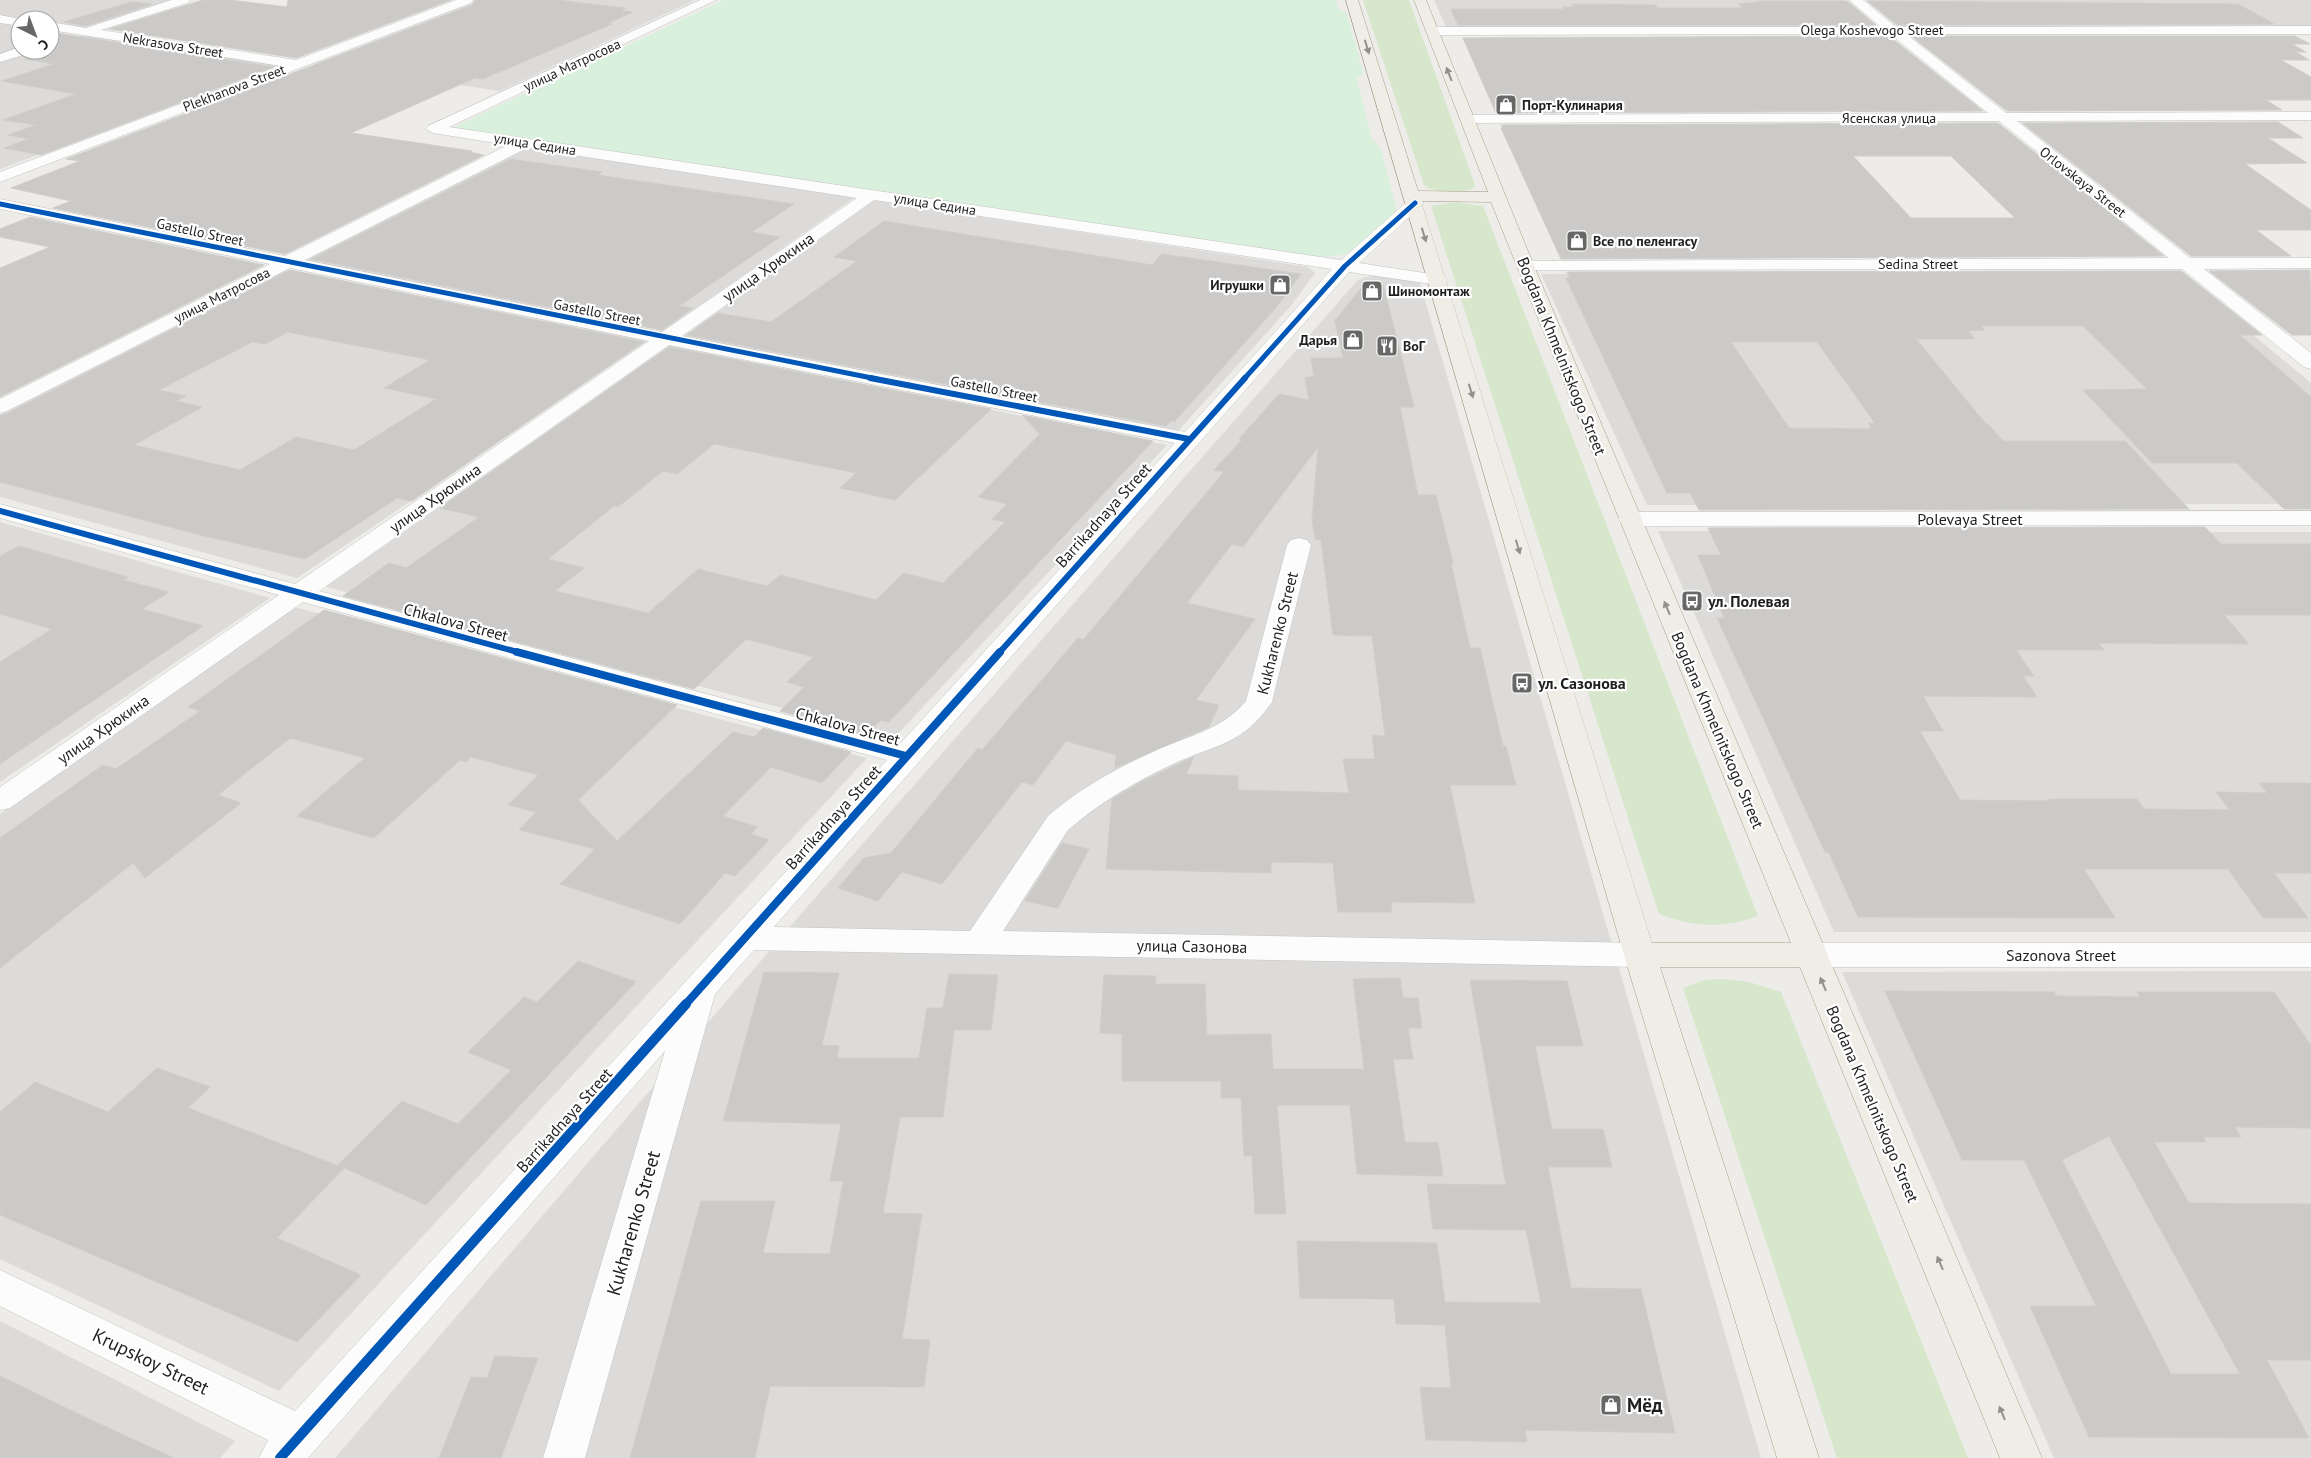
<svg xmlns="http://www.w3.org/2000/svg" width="2311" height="1458" font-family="'PT Sans',sans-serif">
<rect width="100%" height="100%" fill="#edece9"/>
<g fill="#dcdbda">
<polygon points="0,0 177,0 88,28 50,23 50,20 29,20 0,16"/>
<polygon points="481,0 695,0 500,91 314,64"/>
<polygon points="1434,0 1844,0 1876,28 1446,27"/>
<polygon points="1866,0 2311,0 2311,28 1899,27"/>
<polygon points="0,22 20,25 20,50 0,56"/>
<polygon points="83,35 279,65 0,169 0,62 37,50 50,50 50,46"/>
<polygon points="522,147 854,198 663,331 301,260"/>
<polygon points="872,200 1308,267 1315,273 1290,307 1177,432 680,335"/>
<polygon points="284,269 647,341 297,578 0,497 0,415"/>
<polygon points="2178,273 2311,383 2311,504 1647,505 1541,274"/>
<polygon points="1379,275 1420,283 1761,1458 335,1458 807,907 1356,282 1362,278"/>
<polygon points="667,345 1167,445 894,738 323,586"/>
<polygon points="0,522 270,598 0,782"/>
<polygon points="1658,531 2311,532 2311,932 1834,932"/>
<polygon points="294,607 867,758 279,1391 0,1259 0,814"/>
<polygon points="2311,971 2311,1458 2054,1458 1842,972"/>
<polygon points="0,1321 235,1441 220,1458 0,1458"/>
</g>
<g fill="#d6e7cb">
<path d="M1363,0h46l66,185 -3,4c-13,4 -37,5 -48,-4z"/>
<path d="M1456,202l27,4 275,710c-37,13 -63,11 -99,-2l-228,-708z"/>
<polygon points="1723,979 1749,982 1781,992 1968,1458 1837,1458 1683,988 1705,980"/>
</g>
<path fill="#d9f0dd" d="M724,0h612l3,10 7,2 17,60 -6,7 14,59 9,9 16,59 -1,5c-27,27 -33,46 -75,46l-864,-129 2,-3z"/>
<g fill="#cbcac8" stroke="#d0ceca" fill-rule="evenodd">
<polygon points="203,0 230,0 287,7 288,0 451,0 296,58 109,29"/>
<polygon points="475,0 556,0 626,8 621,11 633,12 608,23 612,24 483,79 475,78 351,133 472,151 469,152 484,155 285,254 53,208 71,201 11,188 80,161 66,159 472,5"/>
<polygon points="1758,1 1847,1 1876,25 1458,25 1451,9 1564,9 1562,7 1574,7 1572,4 1655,5 1658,8 1742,8 1739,4 1760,2"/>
<polygon points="1867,1 2238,4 2274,24 1897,25"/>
<polygon points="131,2 152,4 86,26 64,22"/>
<polygon points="50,32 274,67 41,155 4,148 29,139 8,135 36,125 3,120 76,94 2,81 54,64 25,59 54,50 50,49"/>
<polygon points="1889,36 1983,111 1496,113 1463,38"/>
<polygon points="1911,36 2295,36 2310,44 2292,44 2306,52 2296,52 2309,60 2281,60 2311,77 2311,100 2266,100 2282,110 2007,111"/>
<polygon points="2278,122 2303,138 2268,138 2307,163 2245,164 2311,210 2311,230 2256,230 2291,256 2191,256 2022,123"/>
<path d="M1998,123l166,133 -603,3 -60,-131h2l-2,-3zM1853,156h98l64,62h-104z"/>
<polygon points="510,159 602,172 598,175 794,204 752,232 780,237 679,306 693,308 662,330 311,259"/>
<polygon points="30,217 264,265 0,397 0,268 50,247 0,237 0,229"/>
<polygon points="884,221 1152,265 1162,254 1301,274 1278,305 1240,348 1175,421 1171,421 1166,426 687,335 718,313 771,322 857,261 834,257"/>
<path d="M290,270l354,72 -232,159 -15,-3 -92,61 -105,-24 -200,-53v-67l8,-2zM288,332l142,28 -46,28 52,11 -82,51 -58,-13 -56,33 -106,-25 68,-38 -26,-6 10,-5 -27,-6 93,-48 13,2z"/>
<polygon points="2310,270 2311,335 2292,335 2209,271"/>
<path d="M2181,271l81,64h-22l71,62v112h-27l-47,-46h-85l-69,-73 64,-1 -64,-63h-102l4,4 -17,1 7,8h-59l70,85h2l15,17h122l64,68 -490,1 -9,-17h-23l-101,-215h4l-3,-6zM1731,342h86l58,81h-7l4,6 -83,-1z"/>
<polygon points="1364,284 1383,284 1414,407 1400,407 1418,495 1436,495 1453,563 1451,563 1470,648 1480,648 1503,746 1506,746 1516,785 1450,785 1475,903 1391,902 1392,912 1338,912 1333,863 1271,862 1271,873 1106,869 1112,799 1145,780 1187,760 1194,757 1186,774 1238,776 1238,790 1349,793 1343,759 1375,759 1372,735 1385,736 1372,636 1333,635 1321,540 1315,539 1312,519 1318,447 1243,547 1232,544 1187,603 1255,619 1196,700 1219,705 1209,727 1115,768 1116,755 1066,741 1033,785 1022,782 942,884 902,872 878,901 838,888 864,858 891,853 978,748 982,750 1078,638 1083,640 1224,472 1214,470 1242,440 1239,439 1279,394 1309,400 1305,378 1314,376 1311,358 1343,358 1335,321"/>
<polygon points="669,347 991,409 895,500 840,488 856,473 714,444 677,474 663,471 618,507 614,506 548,559 584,568 555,591 648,613 698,569 767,586 780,575 876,600 903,573 943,583 1005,522 992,519 1007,504 978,497 1040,434 1022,415 1153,441 889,722 881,720 867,735 780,711 804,687 787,682 813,657 746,639 694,689 343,596 389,563 406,568 479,517 440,508"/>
<polygon points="2205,527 2221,544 2311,544 2311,615 2224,615 2249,644 2098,643 2104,650 2016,650 2034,676 2023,676 2037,697 1923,696 1943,731 1920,731 1960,800 2050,801 2049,799 2137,799 2144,809 2230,810 2216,792 2267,793 2259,783 2311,783 2311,873 2274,873 2308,918 2263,918 2228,869 2084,869 2115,918 1858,917 1829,853 1825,852 1717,618 1724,618 1698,555 1721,555 1708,528"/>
<polygon points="19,546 128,577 123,580 169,592 142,609 203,626 0,764 0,662 52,629 0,614 0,556"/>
<polygon points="324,610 677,705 578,800 617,841 733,732 754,737 763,728 851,752 822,783 771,767 723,816 757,827 751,834 769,840 735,876 725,873 680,924 560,884 595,849 519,830 536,812 508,805 538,775 471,757 466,762 460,760 374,838 297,816 365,758 290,738 218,795 241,803 145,878 133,863 0,968 0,838 103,765 116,769 200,711 188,707"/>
<polygon points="1062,843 1089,849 1058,908 1025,901"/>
<polygon points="578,961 636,982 426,1205 338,1165 402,1101 458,1124 511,1070 468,1052 524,997 537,1002"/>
<polygon points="764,972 839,973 822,1045 839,1046 837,1058 919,1058 927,1008 943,1008 949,974 998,975 991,1030 954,1030 943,1117 900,1117 883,1213 922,1214 902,1339 930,1340 924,1387 770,1386 755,1458 630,1458 701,1201 775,1201 763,1253 830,1254 843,1181 830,1181 841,1124 723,1121"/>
<polygon points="1104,975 1156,976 1155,984 1205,984 1207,1035 1271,1034 1273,1069 1364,1069 1353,979 1400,978 1403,998 1418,998 1422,1028 1408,1028 1413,1059 1393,1059 1405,1142 1438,1143 1443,1176 1357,1174 1350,1105 1277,1105 1286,1214 1255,1214 1252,1156 1244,1156 1241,1098 1221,1098 1221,1081 1122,1081 1122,1034 1100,1033"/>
<polygon points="1470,980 1567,981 1583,1046 1535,1046 1552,1129 1603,1129 1612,1167 1548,1167 1571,1288 1641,1289 1675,1433 1525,1430 1527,1442 1426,1440 1420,1387 1451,1388 1445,1325 1396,1324 1394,1299 1300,1298 1297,1241 1437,1243 1445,1302 1541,1303 1526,1230 1433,1229 1427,1184 1506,1185"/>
<path d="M1885,991l169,1 2,4 84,1 -3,-5h137l37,53v83l-76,-1 6,10h-38l3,5h-52l35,61 122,1v156h-44l42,78 -220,-1 -59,-131h66l-72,-146h-62zM2109,1136l131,238h-69l-109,-214z"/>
<polygon points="157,1068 210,1087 188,1108 344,1168 277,1238 361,1275 297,1342 0,1215 0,1112 35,1082 108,1112"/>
<polygon points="495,1356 538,1358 501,1458 439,1458 471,1377 487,1378"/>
<polygon points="0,1376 89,1419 174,1458 0,1458"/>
</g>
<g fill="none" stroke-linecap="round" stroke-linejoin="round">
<g stroke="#c3c2c1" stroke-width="1">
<g id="minor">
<polygon points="171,0 190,0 188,3 101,30 296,60 456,0 473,0 471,3 0,182 0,172 281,66 50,30 50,22 86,28"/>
<path d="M700,0h16l-267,127 892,133 68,-60h12l2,3 -2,3 -62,57 79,12 6,1 3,4 -3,4 -6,1 -89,-13 -575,655 196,4 78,-115c30,-26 68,-48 105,-64 33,-16 68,-21 93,-51l41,-156 4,-5 8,-2 8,2 4,5 -39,157c-30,44 -57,42 -101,63 -36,17 -72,38 -103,65l-65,101 637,12 11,4 5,8 -5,8 -11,4 -886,-17 -39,44 -130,464h-42l122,-407 -357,407h-49l9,-18 -268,-134v-36l295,141 592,-651 -584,-158 -293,206 -10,2v-23l279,-192 -279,-77v-14l295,80 354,-243 -359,-73 -283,143 -7,2v-14l270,-135 -270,-55v-10l285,57 223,-111 -75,-12 -7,-4 2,-3zM527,148l330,50 -195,134 -357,-72zM874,200l458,69 -147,163 -503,-96zM669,345l506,98 -276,302 -580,-154z"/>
<polygon points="1849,0 1863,0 1896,27 2311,26 2311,34 1906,34 2006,113 2311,112 2311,120 2017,121 2190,258 2311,258 2311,268 2204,269 2311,353 2311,369 2304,367 2182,269 1519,270 1516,266 1519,262 1525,261 2169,258 1999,121 1467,123 1460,119 1467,115 1988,113 1890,34 1433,35 1427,31 1433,27 1881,27"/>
<polygon points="0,15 25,20 20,20 20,26 0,23"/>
<polygon points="20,47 20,50 32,50 30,53 0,62 0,54"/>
<polygon points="2311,511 2311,525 1630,526 1622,524 1618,519 1622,514 1630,512"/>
<polygon points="1811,943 2311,943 2311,967 1811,967 1800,963 1795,955 1800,947"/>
</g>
</g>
<g stroke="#a19c88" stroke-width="1">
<path id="major" d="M1346,0h12l60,191 70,1 -74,-192h12l108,266 508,1192h-42l-200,-491h-140l159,491h-42l-153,-503zM1421,201l70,1 300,741h-139z"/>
</g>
<use href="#minor" fill="#fcfcfc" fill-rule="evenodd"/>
<use href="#major" fill="#f0ede6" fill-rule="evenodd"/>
<g stroke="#fff" stroke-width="7">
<g id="cycleway-far3">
<polyline points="0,204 877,379"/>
<polyline points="1244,379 1345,266 1415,203"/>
</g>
</g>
<g stroke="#fff" stroke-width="9">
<g id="cycleway-far2">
<polyline points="870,378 1189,439"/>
<polyline points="0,511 521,653"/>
<polyline points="999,653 1245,378"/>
</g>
</g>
<g stroke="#fff" stroke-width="11">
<g id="cycleway-far1">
<polyline points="517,652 906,756"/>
<polyline points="685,1005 1000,652"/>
</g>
</g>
<g stroke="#fff" stroke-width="13">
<polyline id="cycleway" points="280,1458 686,1004"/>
</g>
<use href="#cycleway-far3" stroke="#0057b8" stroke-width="5"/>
<use href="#cycleway-far2" stroke="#0057b8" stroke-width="6"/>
<use href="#cycleway-far1" stroke="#0057b8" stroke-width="8"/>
<use href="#cycleway" stroke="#0057b8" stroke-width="10"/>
</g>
<defs><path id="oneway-solid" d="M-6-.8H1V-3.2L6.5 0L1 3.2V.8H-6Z" transform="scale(1.25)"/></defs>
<g fill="#92908c">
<use href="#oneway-solid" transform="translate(1367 47) rotate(73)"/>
<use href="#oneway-solid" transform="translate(1449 74) rotate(-111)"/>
<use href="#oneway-solid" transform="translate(1424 235) rotate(73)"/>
<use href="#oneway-solid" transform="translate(1471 391) rotate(73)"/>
<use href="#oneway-solid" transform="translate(1518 547) rotate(73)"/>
<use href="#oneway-solid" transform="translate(1667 608) rotate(-113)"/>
<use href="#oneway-solid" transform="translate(1823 984) rotate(-113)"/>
<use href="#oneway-solid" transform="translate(1940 1263) rotate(-113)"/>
<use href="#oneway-solid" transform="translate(2002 1413) rotate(-113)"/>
</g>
<defs>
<g id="shop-square" transform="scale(1.125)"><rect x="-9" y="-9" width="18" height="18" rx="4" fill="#676766" stroke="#fff"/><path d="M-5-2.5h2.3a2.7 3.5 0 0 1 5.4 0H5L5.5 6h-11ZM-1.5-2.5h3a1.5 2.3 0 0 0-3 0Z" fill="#fff"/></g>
<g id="restaurant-square" transform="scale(1.125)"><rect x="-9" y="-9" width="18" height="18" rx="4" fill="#676766" stroke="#fff"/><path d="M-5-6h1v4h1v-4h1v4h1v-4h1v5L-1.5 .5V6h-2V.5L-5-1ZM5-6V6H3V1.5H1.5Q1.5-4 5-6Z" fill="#fff"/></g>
<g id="bus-square" transform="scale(1.125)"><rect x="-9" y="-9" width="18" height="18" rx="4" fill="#676766" stroke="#fff"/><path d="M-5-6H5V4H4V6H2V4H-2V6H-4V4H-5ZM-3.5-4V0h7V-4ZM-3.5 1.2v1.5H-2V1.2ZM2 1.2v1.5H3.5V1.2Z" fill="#fff"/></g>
</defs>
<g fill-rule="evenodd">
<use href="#shop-square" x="1506" y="105"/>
<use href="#shop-square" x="1577" y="241"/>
<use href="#shop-square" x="1280" y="285"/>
<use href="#shop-square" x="1372" y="291"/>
<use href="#shop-square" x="1353" y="340"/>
<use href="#restaurant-square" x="1387" y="346"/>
<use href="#bus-square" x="1692" y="601"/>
<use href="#bus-square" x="1522" y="683"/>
<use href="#shop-square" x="1611" y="1405"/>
</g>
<g text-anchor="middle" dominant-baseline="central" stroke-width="4.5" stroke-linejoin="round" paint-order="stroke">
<g font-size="14" fill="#1f1f1f" stroke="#fff">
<text x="1872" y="30">Olega Koshevogo Street</text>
<text transform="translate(173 45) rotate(9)">Nekrasova Street</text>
<text transform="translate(572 65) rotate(-25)">улица Матросова</text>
<text transform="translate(234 88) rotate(-21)">Plekhanova Street</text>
<text x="1889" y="118">Ясенская улица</text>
<text transform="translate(535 144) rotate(9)">улица Седина</text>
<text transform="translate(2083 182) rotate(38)">Orlovskaya Street</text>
<text transform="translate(935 204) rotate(9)">улица Седина</text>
<text transform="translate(200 232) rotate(12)">Gastello Street</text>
<text x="1918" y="264">Sedina Street</text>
<text transform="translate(222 295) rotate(-27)">улица Матросова</text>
<text transform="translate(597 312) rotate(11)">Gastello Street</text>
<text transform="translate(994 389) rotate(11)">Gastello Street</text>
</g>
<g font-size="14" font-weight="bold" fill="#1f1f1f" stroke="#fff" text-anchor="start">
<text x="1522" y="105">Порт-Кулинария</text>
<text x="1593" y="241">Все по пеленгасу</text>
<text x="1264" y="285" text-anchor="end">Игрушки</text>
<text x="1388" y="291">Шиномонтаж</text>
<text x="1337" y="340" text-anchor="end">Дарья</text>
<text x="1403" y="346">ВоГ</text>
</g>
<g font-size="16" fill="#1f1f1f" stroke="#fff">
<text transform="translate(768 267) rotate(-35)">улица Хрюкина</text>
<text transform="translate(1562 356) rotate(68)">Bogdana Khmelnitskogo Street</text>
<text transform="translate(435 498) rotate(-35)">улица Хрюкина</text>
<text transform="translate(1103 515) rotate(-48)">Barrikadnaya Street</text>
<text x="1970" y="519">Polevaya Street</text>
<text transform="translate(456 622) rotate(15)">Chkalova Street</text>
<text transform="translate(1277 633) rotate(-76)">Kukharenko Street</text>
<text transform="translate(848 726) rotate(15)">Chkalova Street</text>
<text transform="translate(103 729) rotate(-35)">улица Хрюкина</text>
<text transform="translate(1718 730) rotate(67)">Bogdana Khmelnitskogo Street</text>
<text transform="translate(833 817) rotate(-48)">Barrikadnaya Street</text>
<text transform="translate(1192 946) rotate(1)">улица Сазонова</text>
<text x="2061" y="955">Sazonova Street</text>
<text transform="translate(1873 1104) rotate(67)">Bogdana Khmelnitskogo Street</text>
<text transform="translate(564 1120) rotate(-48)">Barrikadnaya Street</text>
</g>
<g font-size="16" font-weight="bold" fill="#1f1f1f" stroke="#fff" text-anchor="start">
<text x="1708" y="601">ул. Полевая</text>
<text x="1538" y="683">ул. Сазонова</text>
</g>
<g font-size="19" fill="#1f1f1f" stroke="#fff">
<text transform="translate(633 1223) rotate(-74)">Kukharenko Street</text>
<text transform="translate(151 1361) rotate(26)">Krupskoy Street</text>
</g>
<g font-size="19" font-weight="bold" fill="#1f1f1f" stroke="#fff" text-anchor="start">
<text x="1627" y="1405">Мёд</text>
</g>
</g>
<g transform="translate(35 35) rotate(138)"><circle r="24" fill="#ffffff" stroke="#a5a5a5"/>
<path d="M0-4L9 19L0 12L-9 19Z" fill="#676766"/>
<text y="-8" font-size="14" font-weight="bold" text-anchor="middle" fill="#1f1f1f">С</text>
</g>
</svg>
